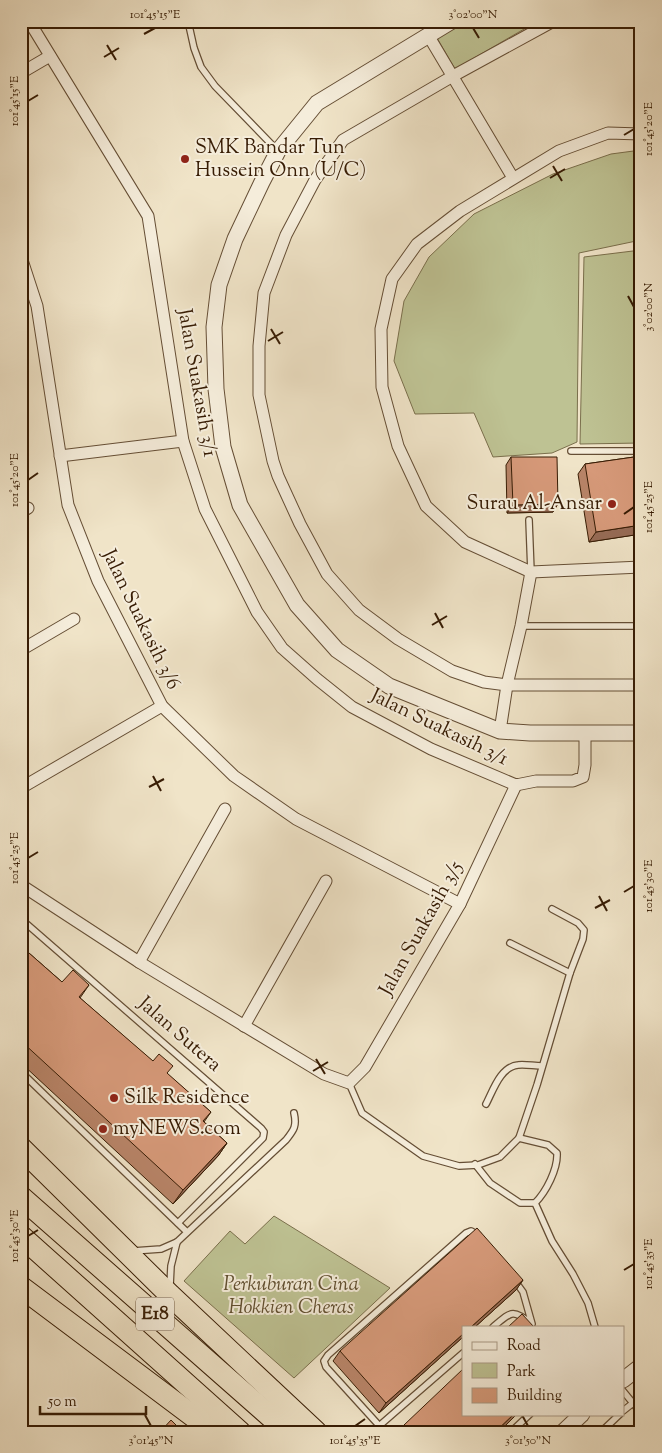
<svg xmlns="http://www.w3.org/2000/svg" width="662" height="1453" font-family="'Sorts Mill Goudy',serif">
<rect width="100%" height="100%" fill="#f0e4c8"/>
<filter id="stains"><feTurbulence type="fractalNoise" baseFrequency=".004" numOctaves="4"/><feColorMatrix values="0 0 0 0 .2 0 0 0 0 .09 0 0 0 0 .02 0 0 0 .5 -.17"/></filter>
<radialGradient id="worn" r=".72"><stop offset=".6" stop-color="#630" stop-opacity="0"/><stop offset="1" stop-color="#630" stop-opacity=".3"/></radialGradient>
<g fill="#bec293" stroke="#7a6f4c">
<polygon points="466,21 538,21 455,69 437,38"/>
<polygon points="641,150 641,240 579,253 577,442 552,453 493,457 474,413 415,414 394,361 404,301 429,257 474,214 553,174 611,154"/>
<polygon points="641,250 641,443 580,444 584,257"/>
<polygon points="274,1216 390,1288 294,1378 184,1281 230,1231 245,1244"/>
</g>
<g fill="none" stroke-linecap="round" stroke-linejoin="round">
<g stroke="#654e35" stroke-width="8">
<g id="service">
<polyline points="188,21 194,48 201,67 215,86 277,150"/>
<polyline points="571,451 641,451"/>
<polyline points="529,520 531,572"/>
<polyline points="521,626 641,626"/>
<polyline points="21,919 261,1128 264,1132 263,1138 178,1223"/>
<polyline points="510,943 570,973"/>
<polyline points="21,1072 187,1232"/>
<polyline points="349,1083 362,1113 423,1156 459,1166 478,1165 500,1157 519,1138 537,1085 570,973 583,939 584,930 578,923 552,909"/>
<path d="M486,1104c7,-13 14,-37 32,-39 7,-1 16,1 24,1"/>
<path d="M475,1164l15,19 30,20h15c11,-11 23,-34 22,-50l-9,-8 -29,-7"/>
<polyline points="535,1203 552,1241 573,1274 588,1303 595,1327"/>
<path d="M133,1251l28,-2 16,-7 109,-102c8,-10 11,-14 8,-27"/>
<polyline points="170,1286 171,1266 177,1242"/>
<path d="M493,1327c19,-16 19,-18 39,-3l-9,-32 -8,-11"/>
<polyline points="623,1391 641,1413"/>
<polyline points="623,1411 633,1403"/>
<polyline points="379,1426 463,1353"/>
<polyline points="385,1432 326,1367 324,1361 328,1355 466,1233 471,1231 478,1235"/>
<polyline points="511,1432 530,1414"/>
<polyline points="601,1432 620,1414"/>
</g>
</g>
<g stroke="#654e35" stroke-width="13">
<g id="minor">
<polyline points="29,21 148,216 183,441 205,509 257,612 282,648 317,679 352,707 431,749 516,785 536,781 573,781 583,777 585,765 585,733"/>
<polyline points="559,21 550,23 453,76 343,140 315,180 286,235 264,293 259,346 259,395 273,461 278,476 300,524 327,574 359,610 398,639 452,671 484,682 507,685 641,685"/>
<polyline points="428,35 513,178"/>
<polyline points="21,73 50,56"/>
<polyline points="641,134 608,133 559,151 460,211 417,244 392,279 381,329 382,387 398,446 426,506 465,542 531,572 641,567"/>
<polyline points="21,257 37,306 68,505 98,581 162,706 234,776 296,819 460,904"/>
<polyline points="60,456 183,441"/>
<polyline points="21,512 28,508"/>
<polyline points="21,650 74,619"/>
<polyline points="500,731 507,685 521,626 531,572"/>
<polyline points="21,788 162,706"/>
<polyline points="21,885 139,962 324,1074 349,1083 365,1067 460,904 516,785"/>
<polyline points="139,962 225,809"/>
<polyline points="244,1026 326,881"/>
</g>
</g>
<g stroke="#654e35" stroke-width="17">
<g id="tertiary">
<polyline points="452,21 317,103 278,151 262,182 235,239 219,285 214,327 216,389 223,447 240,505 297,605 337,650 389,686 500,731 530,733 641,733"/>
<polyline points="623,1380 641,1366"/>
<polyline points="563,1432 582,1414"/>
</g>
</g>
<g stroke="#371c04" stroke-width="23">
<g id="motorway">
<polyline points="21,1148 170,1295 316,1432"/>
<polyline points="21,1197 288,1432"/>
<polyline points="21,1236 240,1432"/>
<polyline points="21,1287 197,1419 218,1432"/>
</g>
</g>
<use href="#service" stroke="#f5eddb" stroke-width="5.5"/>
<use href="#minor" stroke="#f5eddb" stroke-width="11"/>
<use href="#tertiary" stroke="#f5eddb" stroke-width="15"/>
<use href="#motorway" stroke="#f0e4c8" stroke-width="21"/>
</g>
<g fill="#b88468" stroke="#371c04">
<polygon points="641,456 641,534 589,542 578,474 585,464"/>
<polygon points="511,457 553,512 507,513 506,465"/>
<polygon points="21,946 62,982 89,985 80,998 211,1112 204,1122 227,1143 218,1156 173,1204 21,1063"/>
<polygon points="523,1280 516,1290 475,1327 463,1327 463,1337 379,1413 333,1361 340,1351"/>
<polygon points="517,1414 499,1432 399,1432 404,1425"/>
</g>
<g fill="#966b55" stroke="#371c04">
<polygon points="558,504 553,512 507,513 513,505"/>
<polygon points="641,525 641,534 589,542 596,532"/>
<polygon points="227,1143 218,1156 173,1204 183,1190"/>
<polygon points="523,1280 516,1290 475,1327 471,1327"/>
<polygon points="463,1334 463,1337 379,1413 386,1403"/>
<polygon points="514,1414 517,1414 499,1432 495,1432"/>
</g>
<g fill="#d69979" stroke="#371c04">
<polygon points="641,456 641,525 596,532 585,464"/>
<polygon points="511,457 557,457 558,504 513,505"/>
<polygon points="21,946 62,982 73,970 89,985 79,997 153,1061 159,1054 173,1066 167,1073 211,1112 203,1121 227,1143 183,1190 21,1041"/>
<polygon points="477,1228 523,1280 471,1327 463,1327 463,1334 386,1403 340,1351"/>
<polygon points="522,1314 534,1327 508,1327"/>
<polygon points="463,1369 463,1414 514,1414 495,1432 411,1432 404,1425"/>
<polygon points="171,1420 183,1432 160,1432"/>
</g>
<path fill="none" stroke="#371c04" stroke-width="2" d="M473,28l6,10M144,34l11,-6M107,45l9,15M104,57l15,-9M28,101l10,-6M624,135l10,-6M553,166l9,15M550,178l15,-9M628,296l6,11M271,329l9,15M268,341l15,-9M28,480l10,-7M624,514l10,-7M435,613l8,15M432,625l15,-9M153,776l8,15M149,787l15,-8M28,858l10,-6M624,892l10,-6M599,896l8,15M595,908l15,-8M316,1059l9,15M313,1071l15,-9M28,1236l10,-6M624,1270l10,-6M145,1415l6,11M522,1415l6,11M355,1426l10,-7"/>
<g fill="#8f2418" stroke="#f5eddb" stroke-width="2">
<circle cx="185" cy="159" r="5"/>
<circle cx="612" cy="504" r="5"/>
<circle cx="114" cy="1098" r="5"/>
<circle cx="103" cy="1129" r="5"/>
</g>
<g text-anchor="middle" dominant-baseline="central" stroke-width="4" stroke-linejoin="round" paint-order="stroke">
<rect fill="#f5eddb" stroke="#705b44" stroke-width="1" x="136" y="1297.5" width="38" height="33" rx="4"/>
<g font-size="19" font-weight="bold" fill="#371c04">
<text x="155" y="1314">E18</text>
</g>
<g font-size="20" fill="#371c04" stroke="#f5eddb" text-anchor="start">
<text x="195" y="148">SMK Bandar Tun<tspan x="195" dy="23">Hussein Onn (U/C)</tspan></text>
<text x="602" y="504" text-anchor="end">Surau Al-Ansar</text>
<text x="124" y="1098">Silk Residence</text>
<text x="113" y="1129">myNEWS.com</text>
</g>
<g font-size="20" fill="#371c04" stroke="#f5eddb">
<text transform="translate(196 383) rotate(80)">Jalan Suakasih 3/1</text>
<text transform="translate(140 620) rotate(64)">Jalan Suakasih 3/6</text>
<text transform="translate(439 728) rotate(26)">Jalan Suakasih 3/1</text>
<text transform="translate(422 929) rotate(-61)">Jalan Suakasih 3/5</text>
<text transform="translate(179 1035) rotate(41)">Jalan Sutera</text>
</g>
<g font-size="20" font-style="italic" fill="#604e2f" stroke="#f5eddb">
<text x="291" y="1285">Perkuburan Cina<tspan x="291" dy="23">Hokkien Cheras</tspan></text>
</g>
</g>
<rect width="662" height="1453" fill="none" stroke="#f0e4c8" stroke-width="55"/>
<rect x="462" y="1326" width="162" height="90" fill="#f5eddb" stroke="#a99985"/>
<rect x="472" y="1342" width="25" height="8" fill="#f5eddb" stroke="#a99985"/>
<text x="507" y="1350" font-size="15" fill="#371c04">Road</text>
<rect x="472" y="1363" width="25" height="15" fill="#bec293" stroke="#a99985"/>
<text x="507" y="1376" font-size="15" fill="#371c04">Park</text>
<rect x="472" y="1388" width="25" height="15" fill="#d69979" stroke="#a99985"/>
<text x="507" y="1400" font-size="15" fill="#371c04">Building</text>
<path d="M40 1406v8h106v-8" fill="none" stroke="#371c04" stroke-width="2.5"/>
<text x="48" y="1406" font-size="15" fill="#371c04" stroke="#f5eddb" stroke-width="4" paint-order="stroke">50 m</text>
<rect x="28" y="28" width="606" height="1398" fill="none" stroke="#371c04" stroke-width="2"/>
<g font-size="12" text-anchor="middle" fill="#371c04">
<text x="155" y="18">101°45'15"E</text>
<text x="473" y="18">3°02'00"N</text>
<text transform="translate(14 101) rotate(-90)" y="4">101°45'15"E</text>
<text transform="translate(648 129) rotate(-90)" y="4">101°45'20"E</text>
<text transform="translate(648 307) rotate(-90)" y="4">3°02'00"N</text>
<text transform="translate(14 480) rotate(-90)" y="4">101°45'20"E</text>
<text transform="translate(648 507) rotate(-90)" y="4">101°45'25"E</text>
<text transform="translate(14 858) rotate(-90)" y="4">101°45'25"E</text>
<text transform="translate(648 886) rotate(-90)" y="4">101°45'30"E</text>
<text transform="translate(14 1236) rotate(-90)" y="4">101°45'30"E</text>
<text transform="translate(648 1264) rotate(-90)" y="4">101°45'35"E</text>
<text x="151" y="1444">3°01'45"N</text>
<text x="355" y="1444">101°45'35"E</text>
<text x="528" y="1444">3°01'50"N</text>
</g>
<rect width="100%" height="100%" filter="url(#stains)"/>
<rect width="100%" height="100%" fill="url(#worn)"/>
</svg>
